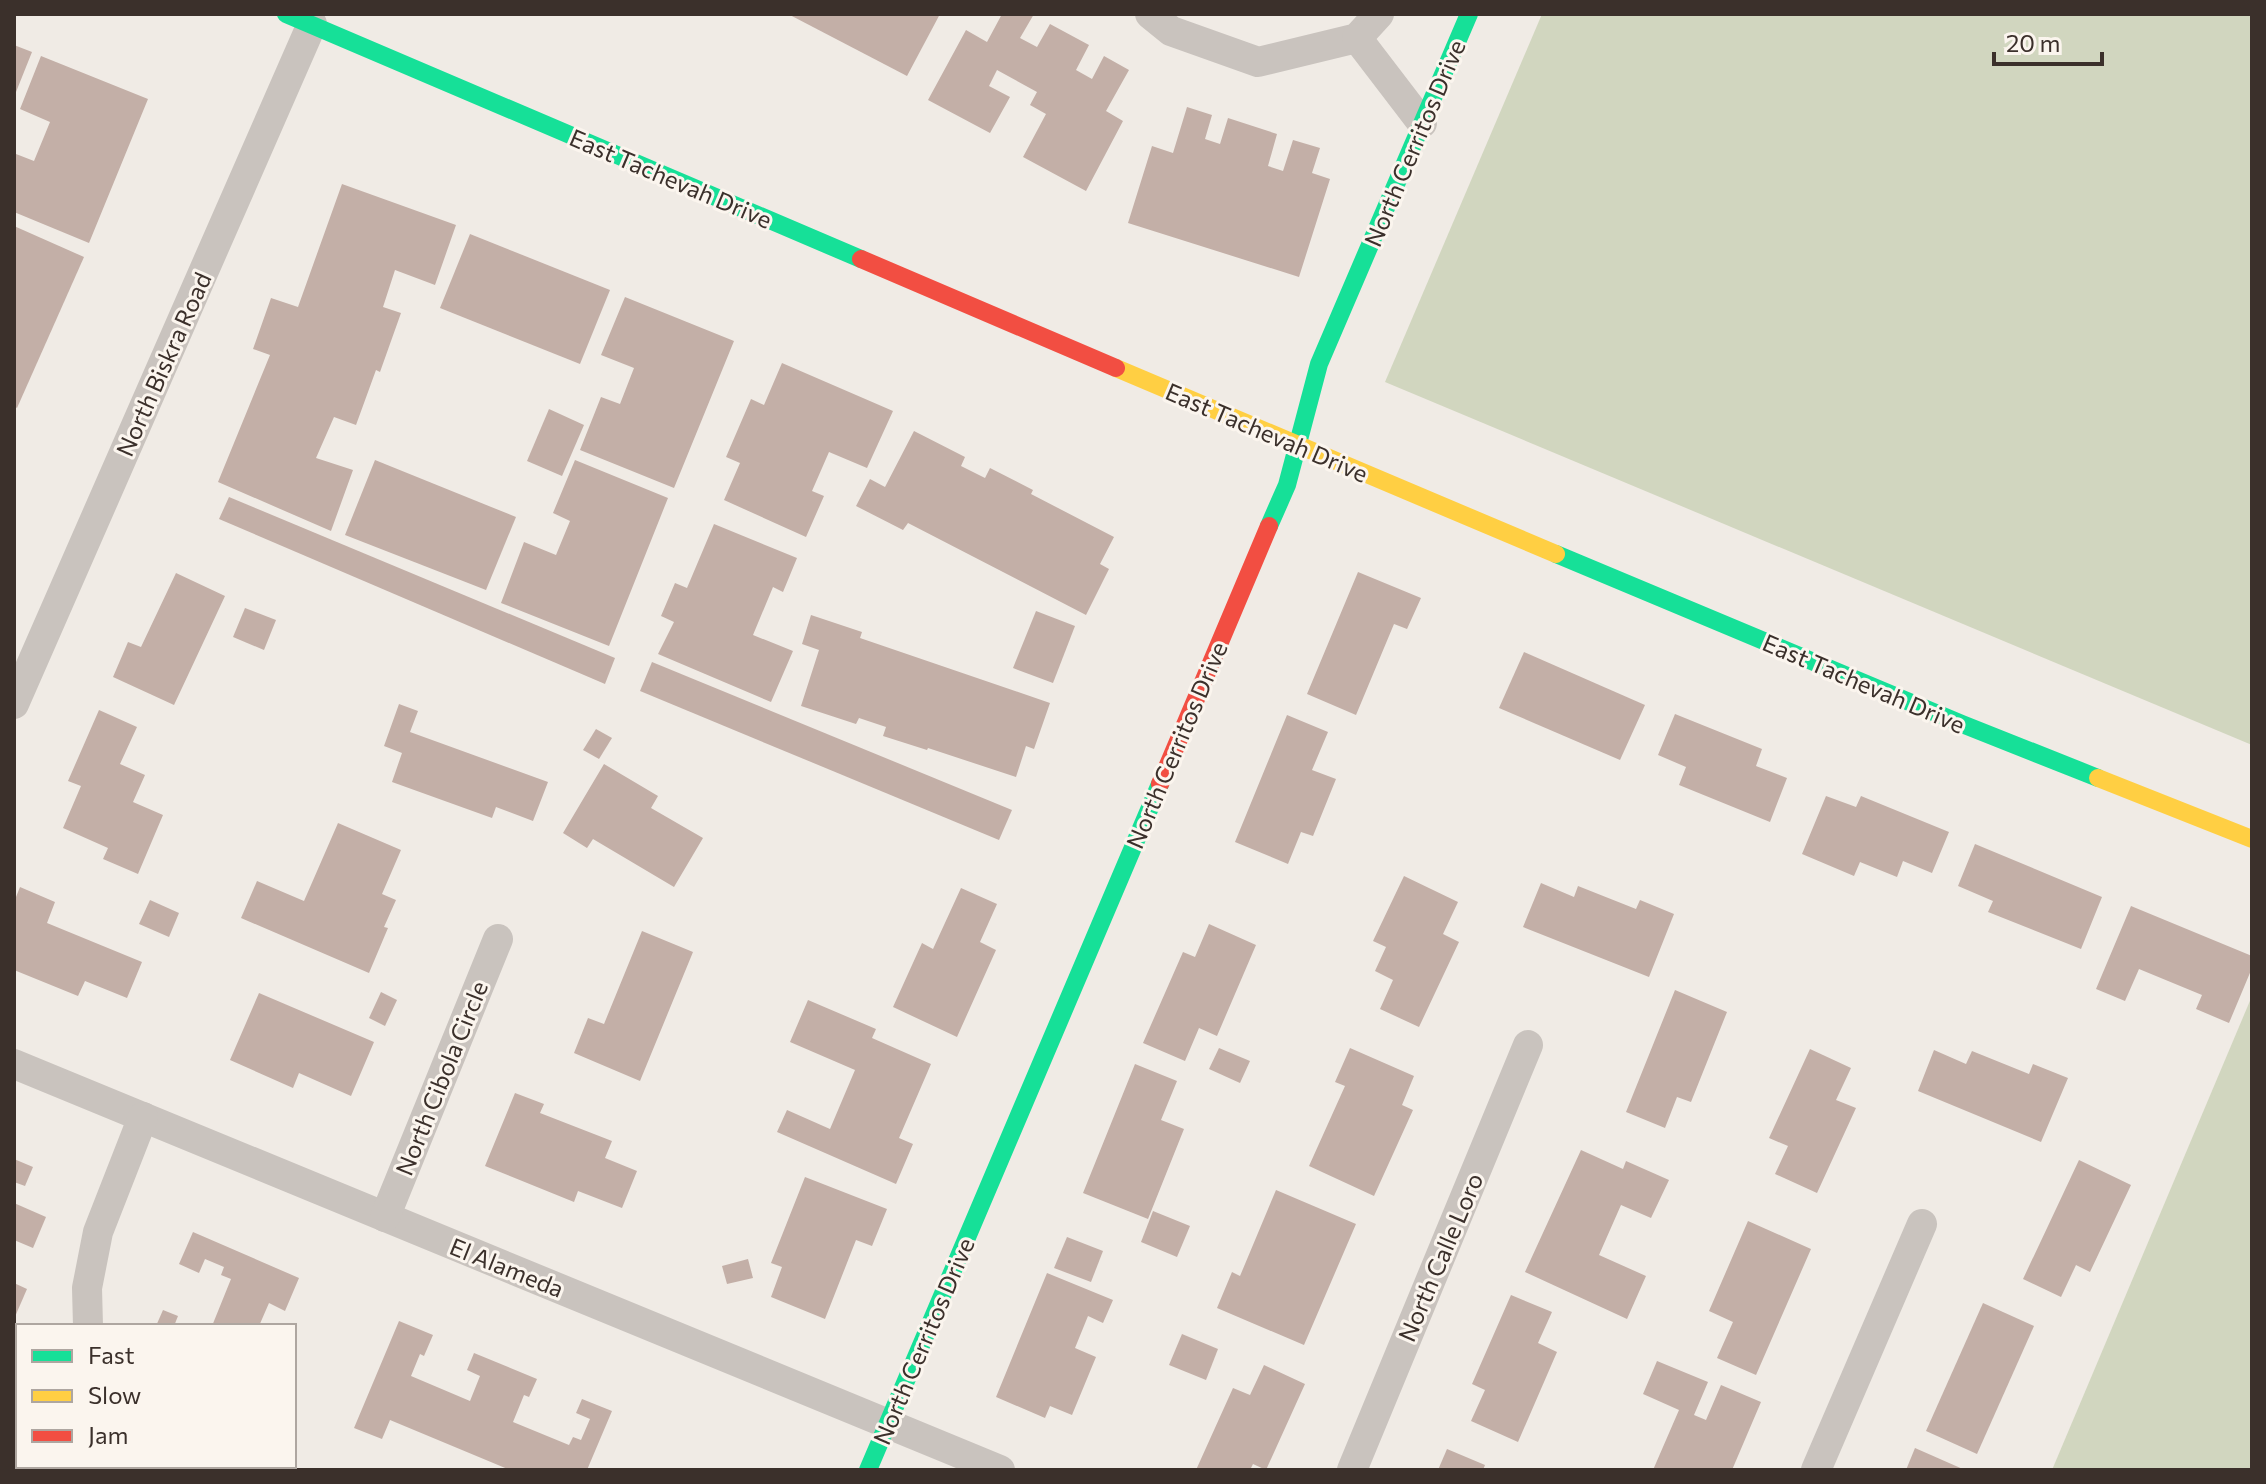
<svg xmlns="http://www.w3.org/2000/svg" width="2266" height="1484" font-family="Commissioner,sans-serif">
<rect width="100%" height="100%" fill="#f0ebe5"/>
<g fill="#d1d6bf">
<polygon points="1542,14 2252,14 2252,745 1385,382"/>
<polygon points="2252,996 2252,1470 2052,1470"/>
</g>
<g fill="#c3afa7">
<polygon points="788,14 940,14 907,76"/>
<polygon points="1002,14 1034,14 1020,38 1037,47 1050,24 1089,45 1076,70 1092,79 1104,56 1129,70 1106,111 1123,121 1086,191 1023,157 1046,114 1030,105 1037,92 997,70 989,86 1010,97 990,133 928,100 966,30 987,42"/>
<polygon points="14,45 32,52 14,97"/>
<polygon points="41,56 148,99 89,243 14,212 14,159 16,154 34,161 50,122 20,109"/>
<polygon points="1187,107 1212,115 1205,139 1220,144 1228,118 1277,134 1268,166 1283,171 1293,140 1320,148 1312,173 1330,179 1299,277 1128,223 1152,146 1173,153"/>
<polygon points="342,184 456,225 435,285 395,270 383,307 401,313 380,372 376,370 356,425 334,417 316,458 353,470 331,531 218,482 270,355 253,349 271,298 298,307"/>
<polygon points="14,226 84,257 17,408 14,406"/>
<polygon points="470,234 610,290 580,364 440,308"/>
<polygon points="625,297 734,341 674,488 580,450 601,397 620,404 634,368 601,355"/>
<polygon points="782,363 893,411 867,468 829,452 812,491 824,496 806,537 724,500 740,463 726,457 751,399 764,405"/>
<polygon points="549,409 584,425 562,476 527,461"/>
<polygon points="914,431 965,457 961,466 985,478 990,468 1033,490 1031,494 1114,537 1100,564 1109,569 1086,615 908,523 903,530 856,506 870,479 885,487"/>
<polygon points="375,460 516,517 486,590 345,535"/>
<polygon points="575,460 668,498 609,646 501,603 524,542 556,555 570,521 553,513"/>
<polygon points="229,497 615,658 605,684 219,519"/>
<polygon points="714,524 797,558 783,592 773,587 753,635 793,651 771,702 658,654 674,622 661,616 675,583 687,588"/>
<polygon points="1358,572 1421,598 1407,629 1394,624 1356,715 1307,694"/>
<polygon points="176,573 225,596 174,705 113,677 128,642 141,647"/>
<polygon points="245,608 276,620 264,650 233,637"/>
<polygon points="1036,611 1075,626 1053,683 1013,668"/>
<polygon points="811,615 862,632 860,638 1050,703 1034,749 1026,746 1016,777 928,748 927,750 883,736 886,727 859,718 856,724 801,706 819,650 802,644"/>
<polygon points="1524,652 1645,705 1620,760 1499,708"/>
<polygon points="652,662 1012,810 999,840 640,691"/>
<polygon points="399,704 418,711 410,732 548,782 533,821 496,807 492,818 392,782 402,753 384,746"/>
<polygon points="99,710 137,727 120,764 145,775 133,802 163,815 138,874 103,859 108,848 63,828 81,786 68,781"/>
<polygon points="1675,714 1762,749 1756,766 1787,778 1770,822 1679,785 1686,767 1658,755"/>
<polygon points="1287,715 1328,732 1312,770 1336,779 1313,836 1301,832 1288,864 1235,842"/>
<polygon points="596,729 612,738 599,759 583,750"/>
<polygon points="604,764 658,796 651,808 703,838 674,887 593,839 587,848 563,833"/>
<polygon points="1826,796 1856,807 1861,796 1949,832 1932,873 1903,861 1897,877 1860,862 1854,876 1802,854"/>
<polygon points="338,823 401,850 382,894 396,900 384,927 388,928 369,973 241,918 257,881 304,901"/>
<polygon points="1975,844 2102,897 2081,949 1988,912 1993,901 1958,886"/>
<polygon points="1404,876 1458,902 1443,934 1459,942 1419,1027 1380,1009 1393,980 1375,971 1386,947 1373,941"/>
<polygon points="1541,883 1574,897 1578,886 1636,909 1640,900 1674,914 1649,977 1523,927"/>
<polygon points="20,887 55,902 47,923 142,962 127,998 85,981 78,996 14,970 14,902"/>
<polygon points="961,888 997,904 980,942 996,950 957,1037 893,1007 922,943 933,949"/>
<polygon points="150,900 179,913 169,937 139,924"/>
<polygon points="2131,906 2252,956 2252,968 2229,1023 2196,1009 2202,995 2139,969 2125,1001 2096,989"/>
<polygon points="1209,924 1256,945 1217,1036 1199,1028 1185,1061 1143,1043 1183,952 1195,957"/>
<polygon points="642,931 693,952 640,1081 574,1053 588,1018 604,1024"/>
<polygon points="1675,990 1727,1012 1691,1102 1677,1097 1665,1128 1626,1112"/>
<polygon points="381,992 397,1000 385,1026 369,1018"/>
<polygon points="259,993 374,1042 351,1096 299,1073 293,1088 230,1060"/>
<polygon points="808,1000 876,1029 872,1038 931,1064 899,1138 913,1144 896,1184 777,1132 787,1110 830,1129 855,1070 790,1042"/>
<polygon points="1219,1048 1250,1061 1240,1083 1209,1069"/>
<polygon points="1350,1048 1414,1076 1402,1105 1413,1110 1374,1196 1309,1166 1345,1086 1335,1082"/>
<polygon points="1810,1049 1851,1068 1836,1100 1856,1108 1817,1193 1775,1174 1788,1146 1769,1138"/>
<polygon points="1934,1050 1966,1064 1972,1051 2029,1074 2033,1064 2068,1078 2041,1142 1918,1091"/>
<polygon points="1135,1064 1177,1081 1161,1120 1184,1129 1148,1219 1083,1193"/>
<polygon points="515,1093 544,1104 540,1113 612,1141 605,1158 637,1171 622,1208 578,1191 574,1202 485,1166"/>
<polygon points="1581,1150 1623,1169 1626,1161 1669,1180 1651,1218 1621,1205 1599,1255 1646,1276 1627,1319 1525,1272"/>
<polygon points="14,1159 33,1167 25,1186 14,1182"/>
<polygon points="2079,1160 2131,1185 2090,1272 2076,1265 2061,1297 2023,1279"/>
<polygon points="805,1177 887,1209 872,1246 856,1240 825,1319 771,1297 782,1267 771,1263"/>
<polygon points="1276,1190 1356,1224 1304,1345 1217,1308 1232,1272 1240,1276"/>
<polygon points="14,1203 46,1217 33,1248 14,1240"/>
<polygon points="1153,1211 1190,1226 1177,1257 1141,1242"/>
<polygon points="1748,1221 1811,1249 1756,1375 1717,1358 1733,1322 1709,1311"/>
<polygon points="193,1232 299,1278 285,1311 269,1303 259,1326 212,1326 231,1279 221,1275 224,1267 205,1259 199,1273 179,1264"/>
<polygon points="1067,1237 1103,1251 1091,1282 1054,1268"/>
<polygon points="748,1259 753,1278 727,1284 722,1266"/>
<polygon points="1047,1273 1113,1300 1103,1323 1088,1316 1075,1348 1096,1357 1072,1415 1050,1406 1045,1418 996,1397"/>
<polygon points="14,1283 27,1289 14,1319"/>
<polygon points="1511,1295 1552,1312 1538,1343 1557,1352 1518,1442 1471,1421 1485,1390 1472,1384"/>
<polygon points="1983,1303 2034,1326 1977,1454 1926,1431"/>
<polygon points="163,1310 178,1316 174,1326 156,1326"/>
<polygon points="399,1321 433,1335 424,1356 420,1354 411,1376 470,1401 480,1376 467,1370 474,1353 537,1379 529,1397 524,1395 513,1422 569,1445 573,1437 581,1440 590,1419 576,1413 582,1399 612,1411 587,1470 510,1470 390,1420 382,1439 354,1428"/>
<polygon points="1182,1334 1218,1349 1206,1380 1169,1365"/>
<polygon points="1657,1361 1708,1382 1694,1415 1706,1420 1721,1385 1761,1402 1732,1470 1653,1470 1679,1410 1643,1394"/>
<polygon points="1264,1365 1305,1384 1266,1470 1253,1464 1250,1470 1196,1470 1233,1388 1250,1395"/>
<polygon points="14,1438 18,1440 18,1466 23,1466 21,1470 14,1470"/>
<polygon points="1915,1448 1965,1470 1906,1470"/>
<polygon points="1447,1449 1485,1465 1483,1470 1438,1470"/>
<polygon points="163,1466 246,1466 244,1470 162,1470"/>
</g>
<g fill="none" stroke-linecap="round" stroke-linejoin="round">
<g stroke="#c9c3be" stroke-width="30">
<polyline points="1150,14 1171,31 1258,62 1357,38 1379,14"/>
<polyline points="1357,38 1422,123"/>
<polyline points="14,704 312,24"/>
<polyline points="14,1064 1000,1470"/>
<polyline points="385,1217 498,939"/>
<polyline points="88,1326 87,1288 98,1232 143,1117"/>
<polyline points="90,1466 90,1470"/>
<polyline points="1352,1470 1528,1045"/>
<polyline points="1816,1470 1922,1224"/>
</g>
<g stroke="#16e098" stroke-width="18">
<polyline points="286,14 861,259"/>
<polyline points="1269,526 1287,485 1319,364 1469,14"/>
<polyline points="1556,554 1962,724 2098,778"/>
<polyline points="868,1470 1160,784"/>
</g>
<g stroke="#ffcf43" stroke-width="18">
<polyline points="1116,368 1556,554"/>
<polyline points="2098,778 2252,839"/>
</g>
<g stroke="#f24e42" stroke-width="18">
<polyline points="861,259 1116,368"/>
<polyline points="1160,784 1269,526"/>
</g>
</g>
<g text-anchor="middle" dominant-baseline="central" stroke-width="6" stroke-linejoin="round" paint-order="stroke">
<g font-size="24" fill="#3b302b" stroke="#fbf5ee">
<text transform="translate(1414 143) rotate(-67)">North Cerritos Drive</text>
<text transform="translate(671 178) rotate(23)">East Tachevah Drive</text>
<text transform="translate(163 364) rotate(-66)">North Biskra Road</text>
<text transform="translate(1267 432) rotate(23)">East Tachevah Drive</text>
<text transform="translate(1864 683) rotate(23)">East Tachevah Drive</text>
<text transform="translate(1176 745) rotate(-67)">North Cerritos Drive</text>
<text transform="translate(441 1078) rotate(-68)">North Cibola Circle</text>
<text transform="translate(1440 1257) rotate(-67)">North Calle Loro</text>
<text transform="translate(507 1267) rotate(22)">El Alameda</text>
<text transform="translate(923 1341) rotate(-67)">North Cerritos Drive</text>
</g>
</g>
<rect width="2266" height="1484" fill="none" stroke="#3b302b" stroke-width="32"/>
<rect x="16" y="1324" width="280" height="144" fill="#fbf5ee" stroke="#aea6a0" stroke-width="2"/>
<rect x="32" y="1350" width="40" height="12" fill="#16e098" stroke="#aea6a0" stroke-width="2"/>
<text x="88" y="1364" font-size="24" fill="#3b302b">Fast</text>
<rect x="32" y="1390" width="40" height="12" fill="#ffcf43" stroke="#aea6a0" stroke-width="2"/>
<text x="88" y="1404" font-size="24" fill="#3b302b">Slow</text>
<rect x="32" y="1430" width="40" height="12" fill="#f24e42" stroke="#aea6a0" stroke-width="2"/>
<text x="88" y="1444" font-size="24" fill="#3b302b">Jam</text>
<path d="M1994 52v12h108v-12" fill="none" stroke="#3b302b" stroke-width="4"/>
<text x="2006" y="52" font-size="24" fill="#3b302b" stroke="#fbf5ee" stroke-width="6" paint-order="stroke">20 m</text>
</svg>
